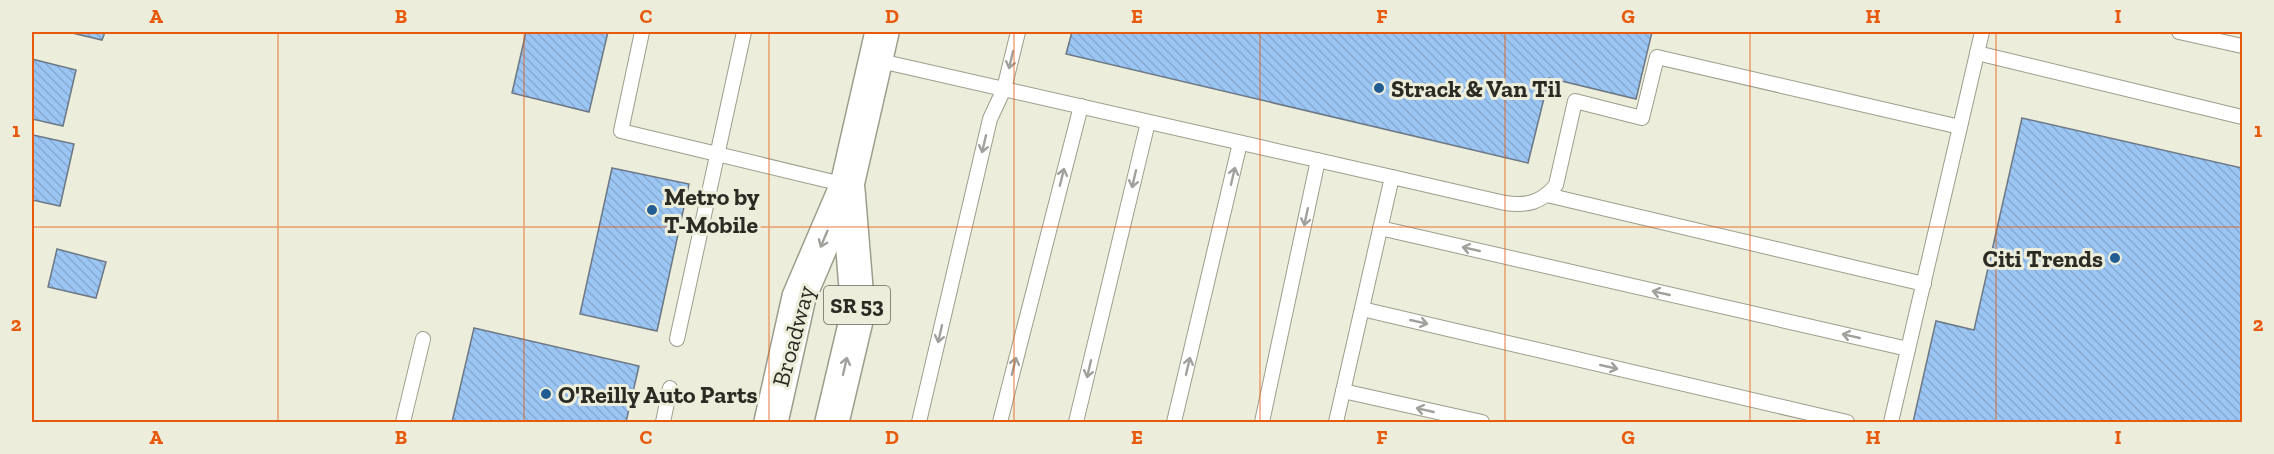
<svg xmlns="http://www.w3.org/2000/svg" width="2274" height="454" font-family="'Zilla Slab',serif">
<defs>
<pattern id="building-back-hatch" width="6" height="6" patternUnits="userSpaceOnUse" patternTransform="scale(1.5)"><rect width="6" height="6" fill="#9bc6f4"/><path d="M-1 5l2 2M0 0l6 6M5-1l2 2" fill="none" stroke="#86aad1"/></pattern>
</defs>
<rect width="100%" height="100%" fill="#eceedb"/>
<g fill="url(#building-back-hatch)" stroke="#6c7885" stroke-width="1.5">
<polygon points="68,32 105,32 102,40"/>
<polygon points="526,32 608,32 589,112 512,93"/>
<polygon points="1072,32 1652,32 1636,99 1549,78 1528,163 1066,54"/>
<polygon points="32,59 76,70 63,126 32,119"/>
<polygon points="2022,118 2242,168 2242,422 1913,422 1936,321 1974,330"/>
<polygon points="33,135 74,144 60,206 32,200 32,144"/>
<polygon points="612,168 689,184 657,331 580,314"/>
<polygon points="57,249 106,262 96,298 48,287"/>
<polygon points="474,328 639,366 626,422 452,422"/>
</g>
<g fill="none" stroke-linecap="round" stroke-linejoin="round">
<g stroke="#9c9e8c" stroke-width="16">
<g id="service">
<polyline points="642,32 621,131 846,185"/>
<polyline points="2179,32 2242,46"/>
<polyline points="1977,53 2242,117"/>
<polyline points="876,60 1392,177"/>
<polyline points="1547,195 1924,284"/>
<polyline points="1380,228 1908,349"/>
<polyline points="1362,309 1847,422"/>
<polyline points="677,339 744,32"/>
<polyline points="1343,391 1482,422"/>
<polyline points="403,422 423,339"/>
<polyline points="663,422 670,388"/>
<polyline points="919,422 990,119 1004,89 1018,32"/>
<polyline points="1000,422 1081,106"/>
<polyline points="1076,422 1148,122"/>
<polyline points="1174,422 1240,143"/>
<polyline points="1262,422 1318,160"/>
<path d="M1336,422l56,-245 113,26c22,3 36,0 51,-18l19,-84 67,17 15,-61 303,70 22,-95"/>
<polyline points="1891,422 1960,127"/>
</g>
</g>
<g stroke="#9c9e8c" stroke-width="36">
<g id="primary">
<polyline points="771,422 799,297 847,185 882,32"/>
<polyline points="832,422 858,312 848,190"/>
</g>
</g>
<use href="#service" stroke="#fff" stroke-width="14"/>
<use href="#primary" stroke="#fff" stroke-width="33"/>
</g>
<defs><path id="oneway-shaft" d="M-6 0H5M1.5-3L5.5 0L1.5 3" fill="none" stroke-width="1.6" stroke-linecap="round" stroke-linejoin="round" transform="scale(1.5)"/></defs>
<g stroke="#a0a09c">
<use href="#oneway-shaft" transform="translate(1011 60) rotate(103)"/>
<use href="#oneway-shaft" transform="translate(984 144) rotate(103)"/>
<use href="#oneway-shaft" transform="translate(1233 176) rotate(-77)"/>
<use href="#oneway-shaft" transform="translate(1062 177) rotate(-76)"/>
<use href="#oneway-shaft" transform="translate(1134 179) rotate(103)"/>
<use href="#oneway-shaft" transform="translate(1306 217) rotate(102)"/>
<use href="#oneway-shaft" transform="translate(824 239) rotate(113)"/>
<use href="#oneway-shaft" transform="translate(1471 249) rotate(-167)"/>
<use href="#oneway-shaft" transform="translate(1661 293) rotate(-167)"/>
<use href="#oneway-shaft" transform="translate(1419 322) rotate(13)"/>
<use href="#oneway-shaft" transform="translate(940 334) rotate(103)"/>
<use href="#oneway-shaft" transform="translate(1851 336) rotate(-167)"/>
<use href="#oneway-shaft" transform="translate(845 366) rotate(-77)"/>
<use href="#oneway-shaft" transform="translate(1014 366) rotate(-76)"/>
<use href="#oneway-shaft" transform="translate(1188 366) rotate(-77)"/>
<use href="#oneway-shaft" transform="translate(1609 367) rotate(13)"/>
<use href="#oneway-shaft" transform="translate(1089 369) rotate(103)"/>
<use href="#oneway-shaft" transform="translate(1425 410) rotate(-167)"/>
</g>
<path fill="none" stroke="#e8590c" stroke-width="1.5" stroke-opacity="0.55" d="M278,32v390M524,32v390M769,32v390M1014,32v390M1260,32v390M1505,32v390M1750,32v390M1996,32v390M32,227h2210"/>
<g fill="#215c93" stroke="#eceedb" stroke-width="2">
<circle cx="1379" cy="88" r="6"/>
<circle cx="652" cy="210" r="6"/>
<circle cx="2115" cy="258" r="6"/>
<circle cx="546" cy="394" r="6"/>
</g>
<g text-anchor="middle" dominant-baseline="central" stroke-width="6" stroke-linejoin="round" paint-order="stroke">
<rect fill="#eceedb" stroke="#65665b" stroke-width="1.5" x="824" y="286" width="66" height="38" rx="4.5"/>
<g font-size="22" font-weight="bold" fill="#2b2b24">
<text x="857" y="305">SR 53</text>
</g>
<g font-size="24" font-weight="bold" fill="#2b2b24" stroke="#eceedb" text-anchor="start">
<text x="1391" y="88">Strack &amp; Van Til</text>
<text x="664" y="196">Metro by<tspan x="664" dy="28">T-Mobile</tspan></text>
<text x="2103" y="258" text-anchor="end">Citi Trends</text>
<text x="558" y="394">O'Reilly Auto Parts</text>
</g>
<g font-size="24" fill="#2b2b24" stroke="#eceedb">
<text transform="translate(793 336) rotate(-75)">Broadway</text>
</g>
</g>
<rect width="2274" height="454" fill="none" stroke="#eceedb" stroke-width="66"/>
<rect x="33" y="33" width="2208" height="388" fill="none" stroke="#e8590c" stroke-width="2"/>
<g font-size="20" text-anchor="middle" font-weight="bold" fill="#e8590c">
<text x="156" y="23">A</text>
<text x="401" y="23">B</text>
<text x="646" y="23">C</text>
<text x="892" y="23">D</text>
<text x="1137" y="23">E</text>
<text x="1382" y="23">F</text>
<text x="1628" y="23">G</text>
<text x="1873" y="23">H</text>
<text x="2118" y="23">I</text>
<text x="16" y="137">1</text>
<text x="2258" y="137">1</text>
<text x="16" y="331">2</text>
<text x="2258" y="331">2</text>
<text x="156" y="444">A</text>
<text x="401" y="444">B</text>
<text x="646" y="444">C</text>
<text x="892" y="444">D</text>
<text x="1137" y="444">E</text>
<text x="1382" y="444">F</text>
<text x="1628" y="444">G</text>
<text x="1873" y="444">H</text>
<text x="2118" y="444">I</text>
</g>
</svg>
